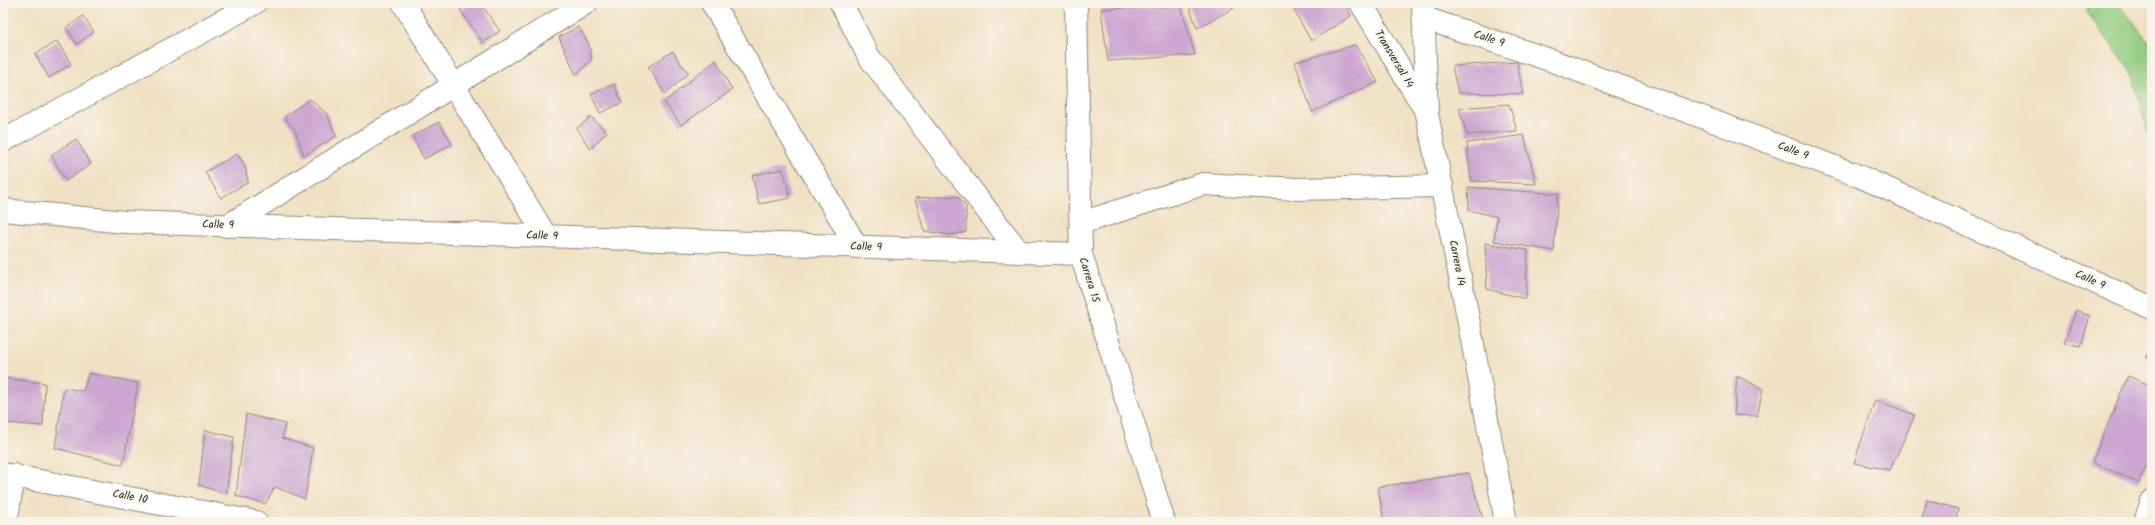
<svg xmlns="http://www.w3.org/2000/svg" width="2155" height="525" font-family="Kalam,sans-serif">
<rect width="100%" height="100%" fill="#f7f3e8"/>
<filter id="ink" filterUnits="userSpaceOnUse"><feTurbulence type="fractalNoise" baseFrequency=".025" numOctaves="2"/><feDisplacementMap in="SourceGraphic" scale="8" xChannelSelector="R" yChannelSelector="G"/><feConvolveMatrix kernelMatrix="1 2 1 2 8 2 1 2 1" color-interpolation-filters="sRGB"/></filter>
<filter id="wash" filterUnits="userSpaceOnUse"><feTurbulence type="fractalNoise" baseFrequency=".012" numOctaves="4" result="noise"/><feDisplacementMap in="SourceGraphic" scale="16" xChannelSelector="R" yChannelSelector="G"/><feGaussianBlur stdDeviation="0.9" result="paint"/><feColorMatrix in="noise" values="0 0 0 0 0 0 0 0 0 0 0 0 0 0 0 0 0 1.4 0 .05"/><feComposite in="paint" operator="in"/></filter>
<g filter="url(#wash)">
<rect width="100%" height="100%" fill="#f1e1c4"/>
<polygon fill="#93cd81" stroke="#5f7c56" points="2089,3 2118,3 2152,46 2152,136 2149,137 2131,71 2087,12"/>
<g id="blocks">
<g fill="#cda7d1">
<polygon points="470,3 480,3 500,31 483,43 460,10"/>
<polygon points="1188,3 1232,3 1234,8 1197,28"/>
<polygon points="1290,3 1344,3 1351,16 1311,41"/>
<polygon points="1181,6 1195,55 1108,61 1101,9"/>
<polygon points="83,16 94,32 77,44 66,28"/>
<polygon points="578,27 588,42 592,59 576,75 559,37"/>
<polygon points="57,41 71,64 49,78 35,54"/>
<polygon points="1355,45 1378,82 1312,112 1295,62"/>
<polygon points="673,51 680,63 689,73 665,94 648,67"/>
<polygon points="716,60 732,90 681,125 664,102"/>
<polygon points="1517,62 1523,94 1458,93 1452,66"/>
<polygon points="614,84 622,103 600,113 591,94"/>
<polygon points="310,99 327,114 336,136 304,156 295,130 284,117"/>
<polygon points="1509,104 1517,131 1467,135 1459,108"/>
<polygon points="591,117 607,132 590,149 577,128"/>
<polygon points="439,122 452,144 424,159 412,136"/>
<polygon points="1524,135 1536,184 1471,181 1467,143"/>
<polygon points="76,139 91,164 66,181 51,155"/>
<polygon points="237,154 245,166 248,182 221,198 205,172"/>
<polygon points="783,169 790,198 759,204 752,175"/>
<polygon points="1468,187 1558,194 1554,251 1494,241 1497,217 1469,210"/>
<polygon points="957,196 966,206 966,232 951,235 924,231 915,198"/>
<polygon points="1485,243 1528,250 1526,299 1487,289"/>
<polygon points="2076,310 2090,316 2081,346 2064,343"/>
<polygon points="2152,342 2152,360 2146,357"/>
<polygon points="89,373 138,383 123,465 55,448 64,388 83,391"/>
<polygon points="1737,376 1763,389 1757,416 1734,415"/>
<polygon points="2128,376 2152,386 2152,452 2139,483 2092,462"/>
<polygon points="3,378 45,383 43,426 3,423"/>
<polygon points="1875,400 1915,415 1890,470 1854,463"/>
<polygon points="246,414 285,424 282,438 313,448 305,499 275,487 265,504 236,496"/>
<polygon points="205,430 234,437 226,494 199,485"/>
<polygon points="1469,473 1484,522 1384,522 1378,487"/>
<polygon points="1927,500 1958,509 1955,522 1921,522"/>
<polygon points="1058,519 1136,519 1137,522 1057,522"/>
</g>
</g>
</g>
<g filter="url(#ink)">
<use href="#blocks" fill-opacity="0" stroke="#8e8678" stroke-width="1"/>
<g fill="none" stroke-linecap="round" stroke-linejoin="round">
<g stroke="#8e8678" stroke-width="24">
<g id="minor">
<polyline points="403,3 546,236"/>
<polyline points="712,3 857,247"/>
<polyline points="841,3 869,57 1019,252"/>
<polyline points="1076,3 1081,254 1164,522"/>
<polyline points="1361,3 1427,113"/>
<polyline points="1423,4 1427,114 1465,302 1506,522"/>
<polyline points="1424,18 1550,60 1859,176 2152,308"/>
<polyline points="3,141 255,3"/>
<polyline points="3,210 125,222 1081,254"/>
<polyline points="1081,223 1203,184 1298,189 1442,186"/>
<polyline points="227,226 586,3"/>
<polyline points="3,474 256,522"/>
<polyline points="6,522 14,475"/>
<polyline points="2145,522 2152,501"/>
</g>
</g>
<use href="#minor" stroke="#fff" stroke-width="22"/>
</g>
</g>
<g text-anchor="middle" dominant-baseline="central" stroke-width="3" stroke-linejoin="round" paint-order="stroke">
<g font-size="11" fill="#2b2b2b" stroke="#f7f3e8">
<text transform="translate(1489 39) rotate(18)">Calle 9</text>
<text transform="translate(1394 59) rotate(59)">Transversal 14</text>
<text transform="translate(1793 151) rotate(21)">Calle 9</text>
<text transform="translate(218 225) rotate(2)">Calle 9</text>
<text transform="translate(542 236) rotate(2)">Calle 9</text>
<text transform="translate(866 247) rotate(2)">Calle 9</text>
<text transform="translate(1457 263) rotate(79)">Carrera 14</text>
<text transform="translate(1089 280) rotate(73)">Carrera 15</text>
<text transform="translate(2090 280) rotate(24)">Calle 9</text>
<text transform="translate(130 497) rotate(11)">Calle 10</text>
</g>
</g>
<rect width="2155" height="525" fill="none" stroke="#f7f3e8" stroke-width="16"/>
</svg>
